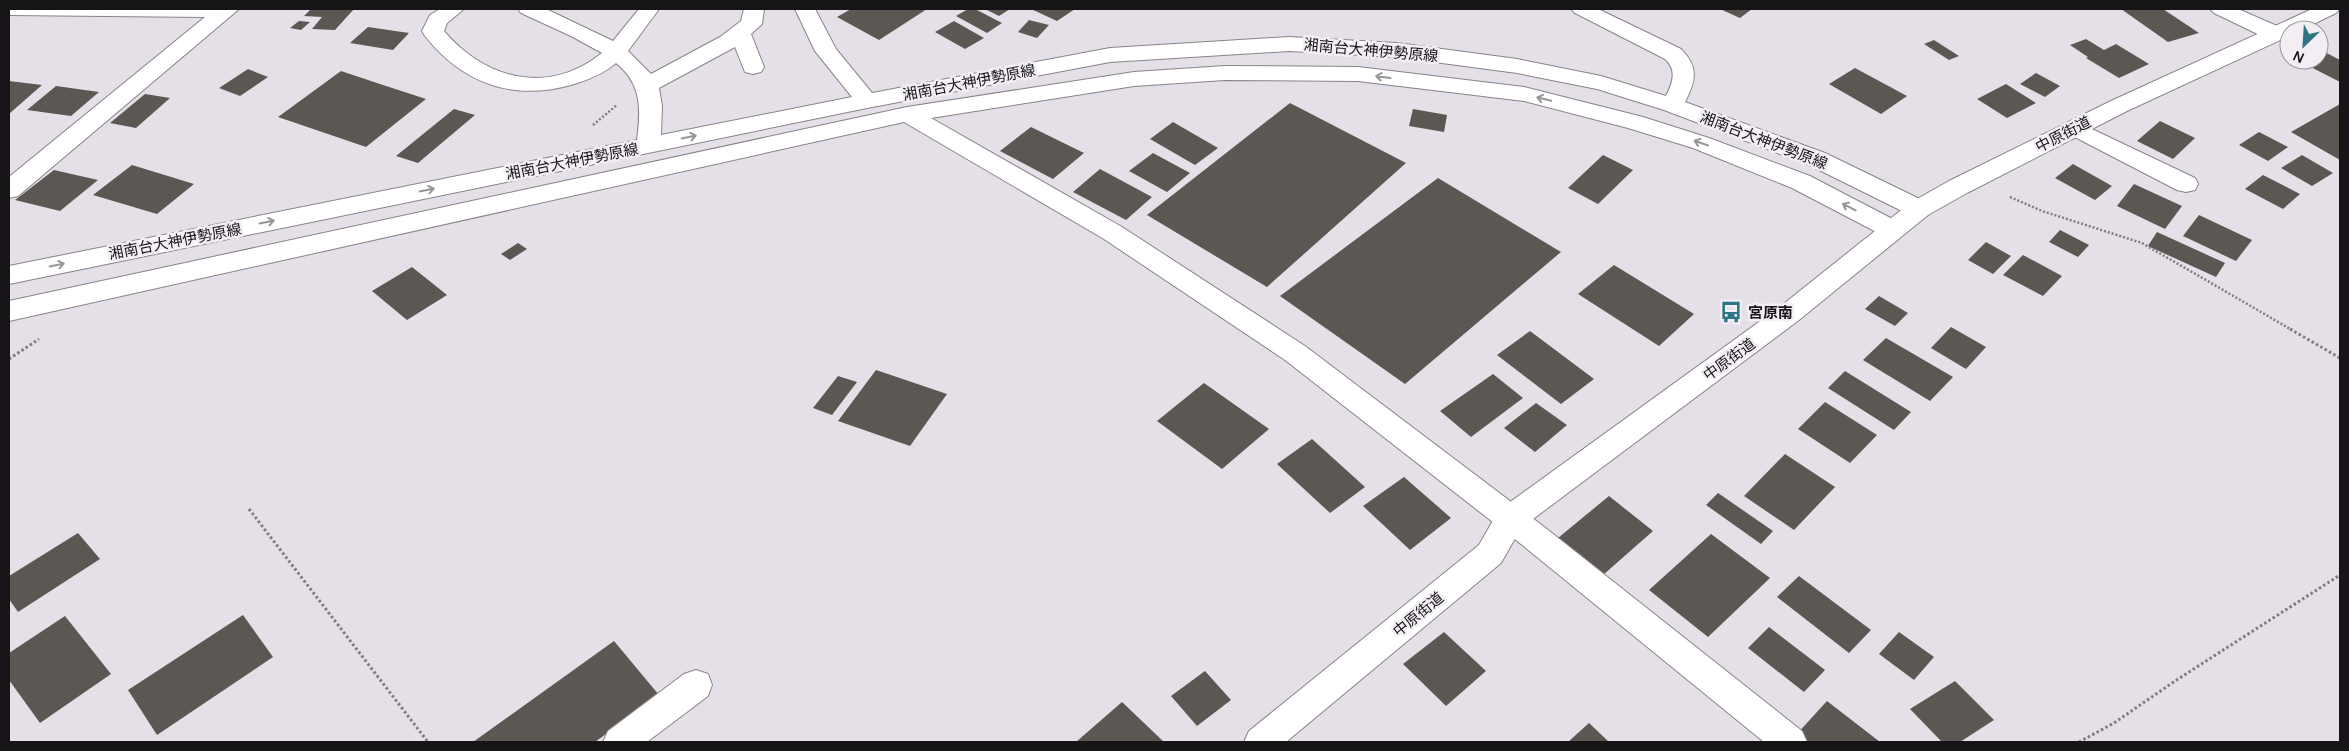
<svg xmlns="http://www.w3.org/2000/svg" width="2349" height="751" font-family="Manrope,'Noto Sans JP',sans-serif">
<rect width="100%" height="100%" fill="#e5e0e7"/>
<g fill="#5c5752">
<polygon points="311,9 354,9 335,30 312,29 322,17 304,16"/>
<polygon points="851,9 927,9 879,40 837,17"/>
<polygon points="968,9 975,9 1002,23 987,33 956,16"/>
<polygon points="985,9 1010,9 999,16"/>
<polygon points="1031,9 1075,9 1057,21"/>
<polygon points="1720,9 1752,9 1740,18"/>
<polygon points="2121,9 2163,9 2199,33 2168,42"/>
<polygon points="1029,20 1049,25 1037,38 1018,32"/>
<polygon points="299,21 310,22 301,30 290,28"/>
<polygon points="954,21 984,38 965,49 935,32"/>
<polygon points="368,27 409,33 393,50 350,43"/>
<polygon points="2086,39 2104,50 2116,44 2149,64 2119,78 2086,58 2088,57 2070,45"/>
<polygon points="1934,40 1959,56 1949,60 1924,44"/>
<polygon points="2319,49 2340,60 2340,82 2297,60 2319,60"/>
<polygon points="1855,68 1907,96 1881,114 1829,84"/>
<polygon points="248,69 268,77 240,96 219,88"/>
<polygon points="341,71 383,85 426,99 366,147 278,117"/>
<polygon points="2036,73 2060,86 2045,97 2020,84"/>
<polygon points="9,81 42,85 9,114"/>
<polygon points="2006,84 2036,103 2007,118 1977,99"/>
<polygon points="56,86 99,92 71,116 27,110"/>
<polygon points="145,94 170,98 136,128 110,123"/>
<polygon points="1290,103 1406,163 1267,287 1147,215"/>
<polygon points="2340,104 2340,160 2291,132"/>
<polygon points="454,109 475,115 418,163 396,156"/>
<polygon points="1413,109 1447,115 1444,132 1409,126"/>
<polygon points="2160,121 2195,138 2173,159 2137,141"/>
<polygon points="1173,122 1218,148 1195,165 1150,139"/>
<polygon points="1031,127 1084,153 1053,179 1000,151"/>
<polygon points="2259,132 2288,147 2268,161 2239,145"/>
<polygon points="1153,153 1190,173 1167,192 1129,171"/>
<polygon points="1603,155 1633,170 1598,204 1568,188"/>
<polygon points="2302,155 2333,173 2312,186 2281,168"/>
<polygon points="2073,164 2112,186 2095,200 2055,178"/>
<polygon points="132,165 194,184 157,214 93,195"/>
<polygon points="1100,169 1152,197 1126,220 1073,192"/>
<polygon points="54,170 98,180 60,211 15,200"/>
<polygon points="2263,175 2300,194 2283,209 2245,189"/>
<polygon points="1438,178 1561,252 1405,384 1280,296"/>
<polygon points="2134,184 2182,206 2165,229 2117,206"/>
<polygon points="2199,215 2252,240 2236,261 2183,236"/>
<polygon points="2060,230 2089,245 2078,257 2049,242"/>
<polygon points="2157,232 2225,263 2216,277 2148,246"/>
<polygon points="1986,242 2011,256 1993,274 1968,260"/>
<polygon points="518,243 527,249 510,260 501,254"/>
<polygon points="2023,255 2062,276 2043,296 2003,275"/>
<polygon points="1614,265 1694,314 1659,346 1578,294"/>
<polygon points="412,267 447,295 407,320 372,291"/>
<polygon points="1879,296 1908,313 1895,326 1865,309"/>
<polygon points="1951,327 1986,347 1966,369 1931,348"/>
<polygon points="1530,331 1594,379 1561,404 1497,355"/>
<polygon points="1886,338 1953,377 1930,401 1863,360"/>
<polygon points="876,370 947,394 910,446 838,421"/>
<polygon points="1845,371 1911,412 1894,430 1828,388"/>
<polygon points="1493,374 1523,398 1471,437 1440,411"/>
<polygon points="838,376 857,382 832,415 813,408"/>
<polygon points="1204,383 1269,429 1222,469 1157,421"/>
<polygon points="1825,402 1877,435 1850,463 1798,429"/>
<polygon points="1536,403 1567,425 1535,452 1504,428"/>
<polygon points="1312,439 1365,487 1330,513 1277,464"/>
<polygon points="1785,454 1835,487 1794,530 1744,496"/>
<polygon points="1404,477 1451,518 1410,550 1363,506"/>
<polygon points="1718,493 1773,531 1761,544 1706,505"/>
<polygon points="1609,496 1653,531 1603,575 1558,538"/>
<polygon points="78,533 100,559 18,612 9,599 9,576"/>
<polygon points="1711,534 1770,578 1708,637 1649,590"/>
<polygon points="1799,576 1871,630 1849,653 1777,597"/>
<polygon points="243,615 273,657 157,735 128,690"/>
<polygon points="65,616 111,674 40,723 9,680 9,653"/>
<polygon points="1769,627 1825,670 1804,692 1748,648"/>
<polygon points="1444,632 1486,671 1446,706 1403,664"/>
<polygon points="1899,632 1934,657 1914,680 1879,654"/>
<polygon points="614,641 659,695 595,742 473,742"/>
<polygon points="1205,671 1231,700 1197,726 1171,696"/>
<polygon points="1955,681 1994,720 1960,742 1942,742 1910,709"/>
<polygon points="1827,701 1880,742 1803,742 1795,736"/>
<polygon points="1122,702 1164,742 1076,742"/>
<polygon points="1589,723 1609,742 1568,742"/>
</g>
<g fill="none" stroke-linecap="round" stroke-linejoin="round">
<g stroke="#888389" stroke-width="2">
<g id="minor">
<polygon points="9,9 239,9 18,196 9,198 9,177 205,17 9,15"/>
<path d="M440,9h24l-17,14 -3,8c42,49 104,65 158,22l-31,-17 -50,-23 -3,-4h28l67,32 26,-32h20l-31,42 23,23 69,-37 21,-16 3,-12h20l-2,15 -11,10 13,33 -3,5 -8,2 -8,-2 -10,-25 -76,41 3,18 -1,29 191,-38 -37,-46 -20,-42h20l21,40 36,44 238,-45 179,-11 108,6 120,16 84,17 65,20c7,-14 11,-26 -1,-37l-90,-46 -4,-4h27l83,40c18,18 15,32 4,53l140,51 103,50 3,6 -3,6 -9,2 -9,-2 -101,-50 -145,-55 -67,-21 -80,-16 -120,-16 -108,-6 -179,11 -243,46 -858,176v-18l628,-126c4,-31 5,-56 -21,-77 -13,11 -28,17 -45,22 -58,16 -108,-1 -146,-49l-3,-5 8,-16z"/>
<polygon points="2210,9 2238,9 2284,29 2287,34 2284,39 2276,40 2268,39 2214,13"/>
<polygon points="1225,66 1358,67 1524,87 1643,117 1709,138 1810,176 1902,224 1905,230 1902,236 1893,239 1884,236 1792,188 1693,148 1628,128 1524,101 1358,81 1225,80 1134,86 931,118 1122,227 1305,346 1543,526 1802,731 1807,742 1764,742 1521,544 1285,360 1104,239 904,122 9,321 9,301 907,107 1134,72"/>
<polygon points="2075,121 2195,178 2198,184 2195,190 2186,192 2177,190 2067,133 2063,128 2067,123"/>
<polygon points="696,670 708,674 712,685 708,696 647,742 603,742 608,731 684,674"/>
</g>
</g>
<g stroke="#888389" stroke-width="2">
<polygon id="major" points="2312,9 2340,9 2336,13 2301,30 2289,30 2289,36 2127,111 1967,193 1928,215 1799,320 1521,528 1501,563 1286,742 1244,742 1249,731 1479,545 1499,510 1781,306 1910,203 1949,181 2111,101"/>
</g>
<g stroke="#7f7b80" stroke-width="2.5" stroke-dasharray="2 2" stroke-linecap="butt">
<polyline points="593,125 617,105"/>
<polyline points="2010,197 2042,211 2142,243 2292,330"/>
</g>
<g stroke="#7f7b80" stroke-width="3" stroke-dasharray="2.5 2.5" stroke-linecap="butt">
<polyline points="2290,329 2340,358"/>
<polyline points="9,359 39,339"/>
<polyline points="249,509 428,742"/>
<polyline points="2079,742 2114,723 2175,681 2340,575"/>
</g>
<use href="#minor" fill="#fff" fill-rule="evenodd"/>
<use href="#major" fill="#fff" fill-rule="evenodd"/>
</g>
<defs><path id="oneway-shaft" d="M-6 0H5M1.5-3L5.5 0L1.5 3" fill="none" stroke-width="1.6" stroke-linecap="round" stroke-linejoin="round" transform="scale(1.25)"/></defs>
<g stroke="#969597">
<use href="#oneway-shaft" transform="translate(1383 77) rotate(-173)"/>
<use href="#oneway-shaft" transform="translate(1544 99) rotate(-166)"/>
<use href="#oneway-shaft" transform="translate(689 137) rotate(-11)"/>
<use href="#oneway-shaft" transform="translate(1701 143) rotate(-161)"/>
<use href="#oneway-shaft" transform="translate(427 190) rotate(-11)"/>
<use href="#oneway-shaft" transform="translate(1849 207) rotate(-153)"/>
<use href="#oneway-shaft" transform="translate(267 222) rotate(-11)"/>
<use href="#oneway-shaft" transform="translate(57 265) rotate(-11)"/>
</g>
<defs>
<g id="bus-bare" transform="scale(1.725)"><path d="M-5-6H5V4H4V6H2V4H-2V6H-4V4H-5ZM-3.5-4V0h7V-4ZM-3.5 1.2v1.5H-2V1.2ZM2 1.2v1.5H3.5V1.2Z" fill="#307583" stroke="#f2eef4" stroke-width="2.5" paint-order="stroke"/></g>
</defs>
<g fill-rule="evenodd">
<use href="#bus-bare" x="1731" y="312"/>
</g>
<g text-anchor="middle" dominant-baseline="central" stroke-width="5" stroke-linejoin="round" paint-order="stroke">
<g font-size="15" fill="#161417" stroke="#f2eef4">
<text transform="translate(1371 50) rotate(5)">湘南台大神伊勢原線</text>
<text transform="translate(969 82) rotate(-11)">湘南台大神伊勢原線</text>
<text transform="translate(2063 134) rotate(-27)">中原街道</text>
<text transform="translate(1764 140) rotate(21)">湘南台大神伊勢原線</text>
<text transform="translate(572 161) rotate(-11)">湘南台大神伊勢原線</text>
<text transform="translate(175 241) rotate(-11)">湘南台大神伊勢原線</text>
<text transform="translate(1729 359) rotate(-36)">中原街道</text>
<text transform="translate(1418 614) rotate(-39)">中原街道</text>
</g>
<g font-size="15" font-weight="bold" fill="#161417" stroke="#f2eef4" text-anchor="start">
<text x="1748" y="312">宮原南</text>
</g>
</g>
<rect width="2349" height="751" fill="none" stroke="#161417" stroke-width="20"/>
<g transform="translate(2304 45) rotate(205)"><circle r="24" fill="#f2eef4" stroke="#9a979c"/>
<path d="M0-4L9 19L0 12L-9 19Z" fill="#307583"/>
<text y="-8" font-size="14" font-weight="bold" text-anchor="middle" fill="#161417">N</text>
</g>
</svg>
